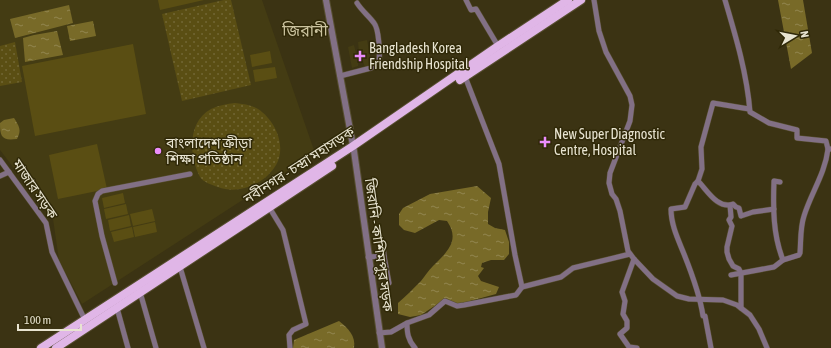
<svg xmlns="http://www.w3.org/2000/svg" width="831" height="348" font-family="'Asap Condensed','Noto Sans Bengali',sans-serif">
<defs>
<pattern id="park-dots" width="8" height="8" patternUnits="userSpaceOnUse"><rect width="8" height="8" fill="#5a4e13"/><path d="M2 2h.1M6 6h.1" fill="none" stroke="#726734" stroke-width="1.8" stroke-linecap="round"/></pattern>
<pattern id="water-ripples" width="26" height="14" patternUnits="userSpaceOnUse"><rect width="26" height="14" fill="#786a28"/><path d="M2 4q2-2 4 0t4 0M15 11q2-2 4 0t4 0" fill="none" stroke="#928650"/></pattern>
</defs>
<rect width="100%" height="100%" fill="#3b3313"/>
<g fill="#443c13">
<polygon points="0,0 262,0 315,153 82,304 59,260 53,219 0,150"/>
<polygon points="367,40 372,66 365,67 362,59 358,60 358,66 352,68 348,47 354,45 356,53 359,52 358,42"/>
</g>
<g fill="#5a4e13">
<polygon points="158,0 204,0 160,10"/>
<polygon points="133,44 146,114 35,136 22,66"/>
<polygon points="270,51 272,63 252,67 250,55"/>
<polygon points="275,67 277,78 255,82 253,70"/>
<polygon points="97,144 107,189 58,199 49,155"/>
<polygon points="123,193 125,203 104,208 102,198"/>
<polygon points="126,204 128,214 106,219 104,209"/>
<polygon points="152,209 155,221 133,226 130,214"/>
<polygon points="129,215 131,226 110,231 108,220"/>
<polygon points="155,222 157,232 135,237 133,227"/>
<polygon points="132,227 134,237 114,242 111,232"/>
</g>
<g fill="url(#park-dots)">
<polygon points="224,0 231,0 251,85 182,101 162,14"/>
<polygon points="15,42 22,82 0,86 0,46"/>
<path d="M235,103c8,1 17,2 23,6 17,11 29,37 18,56 -11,19 -37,30 -58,22 -6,-2 -15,-5 -18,-10 -11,-21 -13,-55 11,-68 8,-4 16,-5 24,-6z"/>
</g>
<g fill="url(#water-ripples)">
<polygon points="778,0 803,0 812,53 791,69"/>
<polygon points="69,5 73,23 15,38 10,19"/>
<polygon points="93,21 96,36 70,41 67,26"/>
<polygon points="57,31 63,55 25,62 23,38 34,35"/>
<path d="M14,118c5,8 8,12 3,21 -15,2 -17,-2 -17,-16l4,-3z"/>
<path d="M477,186l14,12 -3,14v12l7,4 10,2 4,12v12l-5,6h-13l-9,3 -1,4 3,1 -6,8 3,5 18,6 -3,7 -37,10 -14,-5 -24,16 -11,2 -12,-3v-11c8,-7 15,-14 23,-22 4,-5 7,-10 12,-15 13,-13 28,-25 14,-45l-8,-1 -24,13 -11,-3 -5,-5v-11l4,-6 27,-14z"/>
<path d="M339,321c9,7 17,15 15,27h-61l1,-8z"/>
</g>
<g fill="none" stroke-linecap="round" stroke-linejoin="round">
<g stroke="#574f31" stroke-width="6">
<g id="minor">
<polyline points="466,0 471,10 476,9 498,46"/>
<polyline points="594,0 599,31 606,52 630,96 632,105 630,121 610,173 609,183 612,194 616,199 620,211 628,251 634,259 653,279 677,296 689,299 723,300 737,305 750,315 759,329 767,348"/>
<path d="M725,0c11,37 22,74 25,112l19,11 28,7v8l29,3 2,8h3"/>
<path d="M340,76l31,-8 8,-7c1,-8 0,-32 -5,-38 -5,-7 -12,-12 -17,-20"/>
<path d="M749,109l-36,-6 -12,44 1,22 -4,12c9,9 20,29 35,23l3,3 3,1 2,8 12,-4 21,-3"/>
<polyline points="0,160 46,223 52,252 85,320"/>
<polyline points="0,176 9,172"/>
<path d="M698,181l-3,3 -10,23 -14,2c0,16 7,30 13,45 8,20 16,41 19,62h2l6,32"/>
<path d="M780,182l-6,-1c-1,27 -1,54 9,79"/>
<polyline points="730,205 731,217 729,220 732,226 727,247 727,252 729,259 733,266 739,269 741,273 741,308"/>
<polyline points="269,207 283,230 306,324 293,330 289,335 290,348"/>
<polyline points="383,244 384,256"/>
<polyline points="368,257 384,256 389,283"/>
<polyline points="634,259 622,292 625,301 623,314 627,321 627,328 620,334 629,347 637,348"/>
<polyline points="180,267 204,348"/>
<path d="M731,275l43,-8 9,-7 16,-5 1,-2c1,-12 0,-25 4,-37 7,-23 21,-42 24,-67"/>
<polyline points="115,283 102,236 95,201 98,194 102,191 190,174"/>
<polyline points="522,287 561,277 573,268 630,254"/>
<polyline points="140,292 156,348"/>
<polyline points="117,308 128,348"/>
<polyline points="379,333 391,332 407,323"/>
<path d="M415,348c-7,-8 -8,-15 -8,-25l22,-8 16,-14 12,5 7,-1 52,-10 6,-8 -7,-32 -16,-91 -35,-90"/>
</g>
</g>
<g stroke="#574f31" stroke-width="8">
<polyline id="tertiary" points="326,0 354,151 382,348"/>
</g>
<g stroke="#574f31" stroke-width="10">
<g id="trunk">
<polyline points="460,80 581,0"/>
<polyline points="41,348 353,146 498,46 568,0"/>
<polyline points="56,348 332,166"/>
</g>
</g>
<use href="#minor" stroke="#827085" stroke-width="5"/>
<use href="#tertiary" stroke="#827085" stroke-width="6"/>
<use href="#trunk" stroke="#e0b6e7" stroke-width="8"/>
</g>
<g fill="#eb8dfc" stroke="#302908" stroke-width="1.5">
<path d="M358 50h4v4h4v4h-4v4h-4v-4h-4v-4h4z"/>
<path d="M543 136h4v4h4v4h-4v4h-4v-4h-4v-4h4z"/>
<circle cx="158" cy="151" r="4"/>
</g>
<g text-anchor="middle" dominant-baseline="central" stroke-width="3" stroke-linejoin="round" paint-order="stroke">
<g font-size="14" fill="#e8e4d1" stroke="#302908" text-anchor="start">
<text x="369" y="48">Bangladesh Korea<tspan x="369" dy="16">Friendship Hospital</tspan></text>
<text x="554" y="134">New Super Diagnostic<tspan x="554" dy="16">Centre, Hospital</tspan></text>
<text x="166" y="143">বাংলাদেশ ক্রীড়া<tspan x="166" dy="16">শিক্ষা প্রতিষ্ঠান</tspan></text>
</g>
<g font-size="14" fill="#e8e4d1" stroke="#302908">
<text transform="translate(299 165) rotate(-33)">নবীনগর - চন্দ্রা মহাসড়ক</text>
<text transform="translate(35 189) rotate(56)">মাজার সড়ক</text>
<text transform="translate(379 245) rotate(82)">জিরানি - কাশিমপুর সড়ক</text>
</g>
<g font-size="16" fill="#cbc39f" stroke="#302908">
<text x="305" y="30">জিরানী</text>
</g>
</g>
<g transform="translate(795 36) rotate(80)" stroke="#302908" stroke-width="3" paint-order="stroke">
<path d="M0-3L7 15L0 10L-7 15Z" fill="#e8e4d1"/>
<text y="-6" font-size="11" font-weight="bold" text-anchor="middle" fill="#e8e4d1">N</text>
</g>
<path d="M18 324v6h63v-6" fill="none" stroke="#e8e4d1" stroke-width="2"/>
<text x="24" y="324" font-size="12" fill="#e8e4d1" stroke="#302908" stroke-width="3" paint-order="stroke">100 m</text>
</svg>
